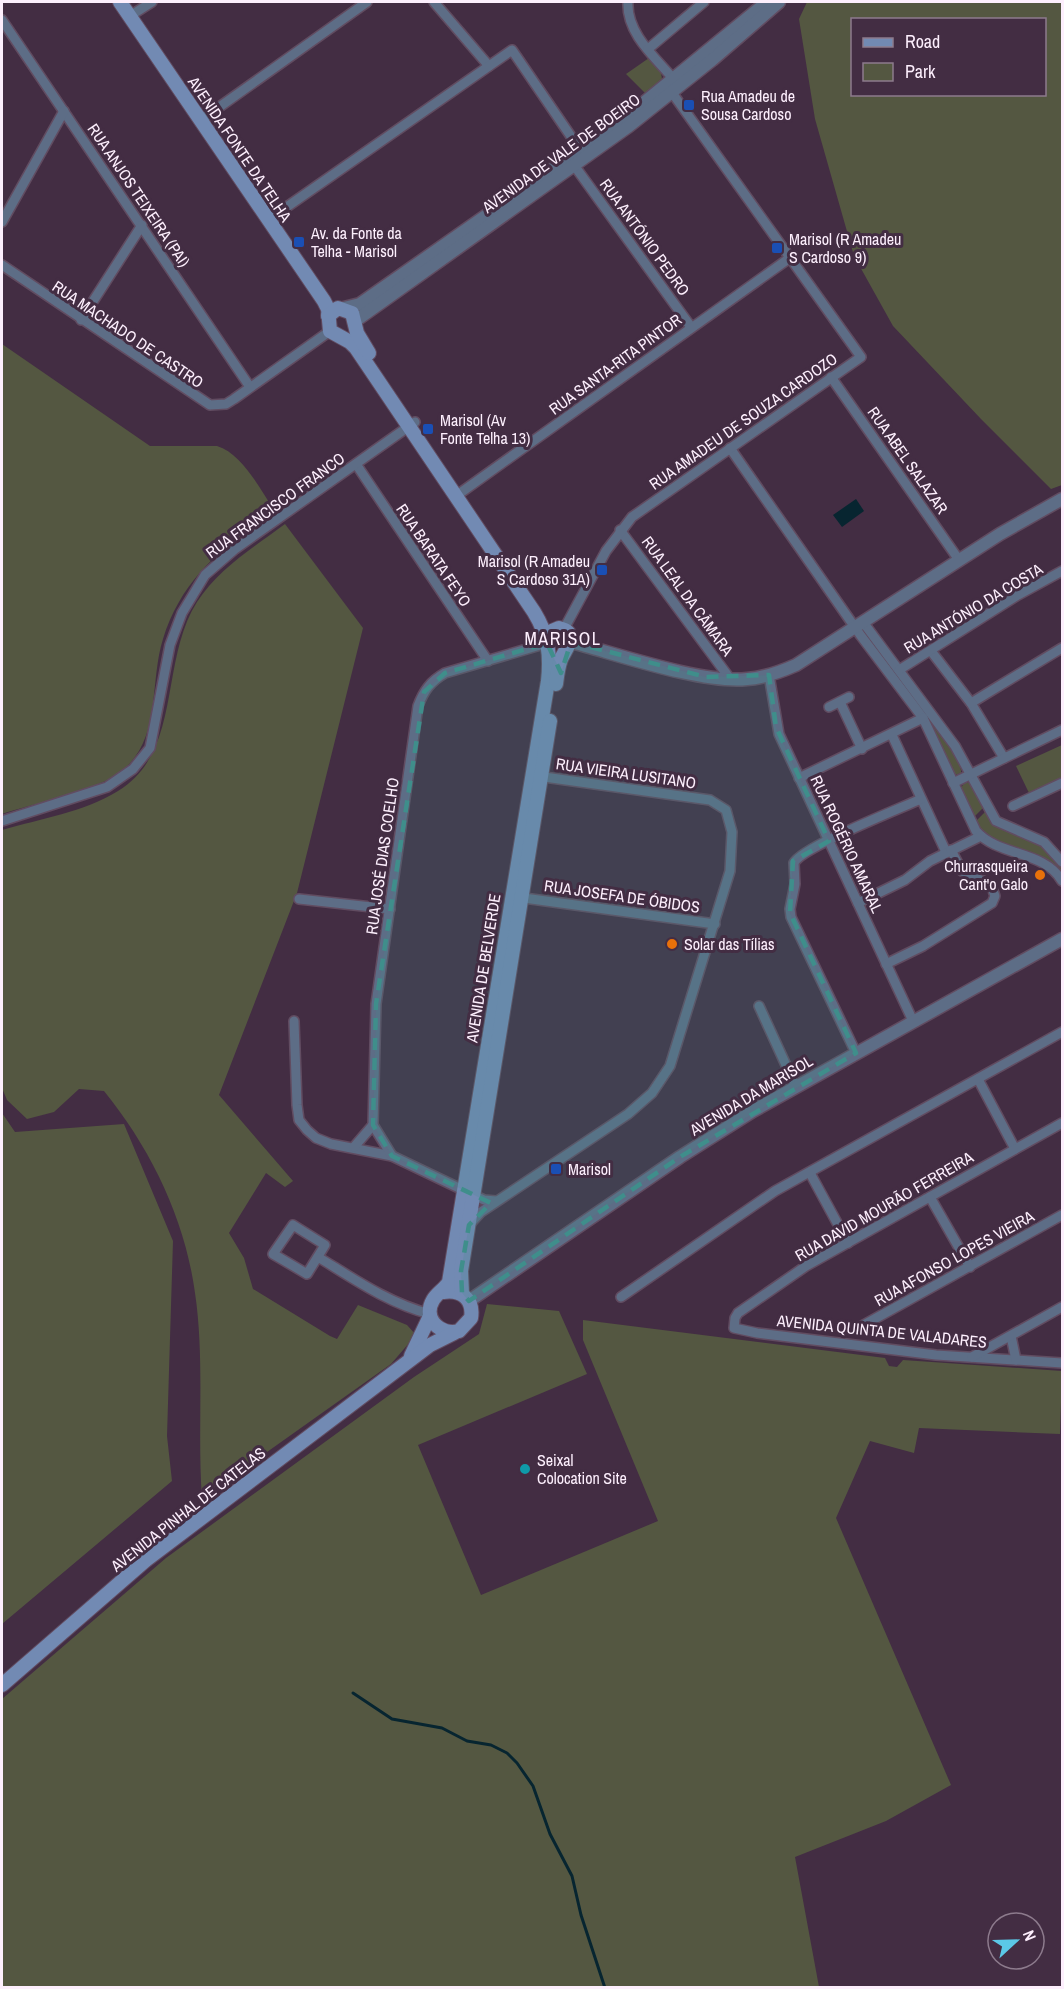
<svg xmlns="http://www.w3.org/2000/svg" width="1064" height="1989" font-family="'Archivo Narrow',sans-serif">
<rect width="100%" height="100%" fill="#432d43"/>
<g fill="#545741" fill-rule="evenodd">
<path d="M807,2h255v483l-11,4 -70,-70 -88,-93 -39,-70 -39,-137 -16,-100zM852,20h192v74h-192z"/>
<polygon points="649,58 661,73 662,79 647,95 626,74"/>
<path d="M2,344l148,102h67c26,8 44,45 59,67 -52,31 -94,65 -113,126 -14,44 -1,99 -41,132 -23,19 -90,33 -120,43z"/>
<path d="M285,524l78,104 -66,265 -78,202 74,86 -8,6 -19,-14 -37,60 15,25 9,31 77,47 7,3 21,-34 49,20 9,10 -25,29 -189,134c-5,-68 3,-138 -7,-205 -10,-74 -44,-144 -91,-202l-25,-2 -25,23 -27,7 -20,-19 -5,-12v-258c38,-11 82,-18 116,-39 65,-40 41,-129 79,-189 21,-33 57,-55 88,-78z"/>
<path d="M864,631c16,20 101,124 97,142l-6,2 -3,-3z"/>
<polygon points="1062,745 1062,777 1029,793 1016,766"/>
<polygon points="965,782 972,783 983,808 973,818 960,789"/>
<path d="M985,812c4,6 9,13 16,17 18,9 61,16 61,44 -23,-24 -71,-20 -87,-51z"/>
<polygon points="2,1113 15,1132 124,1124 173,1241 167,1436 172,1481 2,1624"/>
<polygon points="487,1304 559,1311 587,1374 418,1445 481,1595 658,1521 583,1340 583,1320 885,1358 889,1366 897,1367 903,1360 1062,1371 1060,1434 919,1428 914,1453 870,1441 836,1518 951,1785 886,1821 795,1857 819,1987 2,1987 2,1699 166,1558 414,1377 479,1334"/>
</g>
<polygon fill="#072530" points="856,499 864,511 842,527 833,515"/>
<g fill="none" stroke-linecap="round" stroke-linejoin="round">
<polyline stroke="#072530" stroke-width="3" points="353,1693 392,1719 442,1728 467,1741 491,1745 507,1753 517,1763 533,1786 550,1834 572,1876 581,1915 605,1988"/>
<g stroke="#614c61" stroke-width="12">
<g id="minor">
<polyline points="434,2 489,66"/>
<path d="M628,2c-2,32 29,57 48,80"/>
<polyline points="130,16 152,2"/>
<polyline points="2,20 250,387"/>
<polyline points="648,49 704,2"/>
<polyline points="201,120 367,2"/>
<polyline points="571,161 691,327"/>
<polyline points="268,220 512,50 583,154"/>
<polyline points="2,222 64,111"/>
<polyline points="2,265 210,405 226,404 234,399 330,331"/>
<polyline points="81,320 142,225"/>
<polyline points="831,377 959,560"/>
<path d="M730,448l131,188 62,82 53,113c23,26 68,19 86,50"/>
<polyline points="356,464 488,661"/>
<polyline points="456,496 791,257"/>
<polyline points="620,530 731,680"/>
<polyline points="863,622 955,746 996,821 1044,842 1062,862"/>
<polyline points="564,629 606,551 632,517 861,357 668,87"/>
<polyline points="931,651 971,703 1004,758"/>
<polyline points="899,670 1018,595 1062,571"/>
<polyline points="769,675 779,734 913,1021"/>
<polyline points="840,702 862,749"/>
<polyline points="971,703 1062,648"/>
<polyline points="829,707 849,697"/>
<polyline points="892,735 946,852"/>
<polyline points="799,778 923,718"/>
<polyline points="953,783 1062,730"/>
<polyline points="1013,806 1062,783"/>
<polyline points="2,821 107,787 133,769 150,748 170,645 182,613 205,575 235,549 415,422"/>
<polyline points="524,898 715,924"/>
<polyline points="299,899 390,909"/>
<polyline points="858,903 905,880 930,861 981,836"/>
<polyline points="886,964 923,946 992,903 995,896 991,885 962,871 951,850"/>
<polyline points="759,1006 796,1087"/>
<polyline points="294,1021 297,1105 299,1120 307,1130 316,1138 331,1144 392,1156 484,1200 496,1201"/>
<path d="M856,1053l-65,-136 -1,-8 5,-25 -1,-21c8,-16 105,-54 127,-64"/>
<polyline points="978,1079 1015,1149"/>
<polyline points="1062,1123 806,1266 738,1313 735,1318 734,1328 757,1333 936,1355 1062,1363"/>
<polyline points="354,1147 373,1125"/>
<path d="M392,1156l-19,-31 3,-121 42,-298c6,-16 13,-25 27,-33l102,-30"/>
<polyline points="810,1173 848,1243"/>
<polyline points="930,1197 970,1267"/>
<polygon points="293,1225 325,1245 307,1274 273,1254"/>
<polyline points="469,1225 481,1212 628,1114 652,1093 670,1066 730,871 732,832 726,810 710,800 537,776"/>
<path d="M318,1257c36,22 70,46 112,57"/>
<polyline points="621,1297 775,1191 1062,1032"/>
<polyline points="860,1327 1062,1215"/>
<polyline points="1011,1336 1016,1360"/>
<polyline points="972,1357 1062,1307"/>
</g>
</g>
<g stroke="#614c61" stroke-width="15">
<g id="tertiary">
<polyline points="344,308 360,304 624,119 767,2"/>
<polyline points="355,321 629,126 712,60 779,2"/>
<path d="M571,642c46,12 132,42 176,37 17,-1 33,-7 49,-14l204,-131 62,-35"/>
<polyline points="469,1301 680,1157 753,1111 1062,939"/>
</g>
</g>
<g stroke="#614c61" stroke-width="16">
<g id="secondary">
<path d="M120,2l204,299 4,8 2,22 20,11 6,6 178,264c14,23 17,42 14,69l-99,601c-4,7 -12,11 -16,18 -11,19 8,36 26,31l12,-13c3,-19 -10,-29 -28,-26"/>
<polyline points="328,316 338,308 352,313 357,333 369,353"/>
<path d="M547,638l5,-7 7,-3c21,5 7,20 2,31 -3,8 -4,17 -5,25"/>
<polyline points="462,1293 461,1271 550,721"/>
<polyline points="411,1356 430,1316"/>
<polyline points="2,1685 146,1560 430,1345 454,1333"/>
</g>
</g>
<use href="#minor" stroke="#5d6d86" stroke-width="9"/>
<use href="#tertiary" stroke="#5d6d86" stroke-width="12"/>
<use href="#secondary" stroke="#728ab3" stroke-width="14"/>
</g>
<path fill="#3f8e8b" fill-opacity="0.2" stroke="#3f8e8b" stroke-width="4.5" stroke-dasharray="12 8" stroke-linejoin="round" d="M571,642l135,35 63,-2 7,52 53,114 -36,20 -3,52 66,140 -176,104 -211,144 -7,-8 -1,-22 8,-46 22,-22 -99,-47 -19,-31 3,-121 48,-312 21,-19 102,-30 14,30z"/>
<g fill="#1a4fb4" stroke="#432d43" stroke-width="2">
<rect x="683" y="99" width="12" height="12" rx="3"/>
<rect x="293" y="236" width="12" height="12" rx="3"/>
<rect x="771" y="242" width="12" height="12" rx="3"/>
<rect x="422" y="423" width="12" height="12" rx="3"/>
<rect x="596" y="564" width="12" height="12" rx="3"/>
<rect x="550" y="1163" width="12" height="12" rx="3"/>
</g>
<g fill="#e8710a" stroke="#432d43" stroke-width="2">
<circle cx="1040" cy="875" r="6"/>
<circle cx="672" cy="944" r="6"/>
</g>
<circle fill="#0f9aa8" stroke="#432d43" stroke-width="2" cx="525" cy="1469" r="6"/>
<g text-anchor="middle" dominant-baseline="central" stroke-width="6" stroke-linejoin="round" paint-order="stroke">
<g font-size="16" fill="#fdeffd" stroke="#432d43" text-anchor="start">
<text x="701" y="96">Rua Amadeu de<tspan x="701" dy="18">Sousa Cardoso</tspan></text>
<text x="311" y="233">Av. da Fonte da<tspan x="311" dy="18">Telha - Marisol</tspan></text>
<text x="789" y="239">Marisol (R Amadeu<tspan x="789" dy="18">S Cardoso 9)</tspan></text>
<text x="440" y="420">Marisol (Av<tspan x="440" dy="18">Fonte Telha 13)</tspan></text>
<text x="590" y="561" text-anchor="end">Marisol (R Amadeu<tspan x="590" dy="18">S Cardoso 31A)</tspan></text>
<text x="1028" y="866" text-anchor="end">Churrasqueira<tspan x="1028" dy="18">Cant'o Galo</tspan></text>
<text x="684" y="944">Solar das Tílias</text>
<text x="568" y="1169">Marisol</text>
<text x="537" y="1460">Seixal<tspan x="537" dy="18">Colocation Site</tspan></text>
</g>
<g font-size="16" fill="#fdeffd" stroke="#432d43">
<text transform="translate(240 149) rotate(56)">AVENIDA FONTE DA TELHA</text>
<text transform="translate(561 153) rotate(-36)">AVENIDA DE VALE DE BOEIRO</text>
<text transform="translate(139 195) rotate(56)">RUA ANJOS TEIXEIRA (PAI)</text>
<text transform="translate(645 237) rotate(54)">RUA ANTÓNIO PEDRO</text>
<text transform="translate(128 334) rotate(34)">RUA MACHADO DE CASTRO</text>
<text transform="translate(615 364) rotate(-36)">RUA SANTA-RITA PINTOR</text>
<text transform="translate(743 421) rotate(-35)">RUA AMADEU DE SOUZA CARDOZO</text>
<text transform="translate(908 460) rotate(55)">RUA ABEL SALAZAR</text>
<text transform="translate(275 505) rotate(-36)">RUA FRANCISCO FRANCO</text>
<text transform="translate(434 555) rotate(56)">RUA BARATA FEYO</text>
<text transform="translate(688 596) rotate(54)">RUA LEAL DA CÂMARA</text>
<text transform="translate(973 608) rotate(-31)">RUA ANTÓNIO DA COSTA</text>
<text transform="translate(626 773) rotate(8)">RUA VIEIRA LUSITANO</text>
<text transform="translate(847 844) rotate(65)">RUA ROGÉRIO AMARAL</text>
<text transform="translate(382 856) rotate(-82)">RUA JOSÉ DIAS COELHO</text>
<text transform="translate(622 896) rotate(8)">RUA JOSEFA DE ÓBIDOS</text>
<text transform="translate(483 968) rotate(-81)">AVENIDA DE BELVERDE</text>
<text transform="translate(751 1095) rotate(-31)">AVENIDA DA MARISOL</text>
<text transform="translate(884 1206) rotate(-30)">RUA DAVID MOURÃO FERREIRA</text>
<text transform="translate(954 1258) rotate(-29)">RUA AFONSO LOPES VIEIRA</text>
<text transform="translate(882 1331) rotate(6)">AVENIDA QUINTA DE VALADARES</text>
<text transform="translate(188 1509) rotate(-38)">AVENIDA PINHAL DE CATELAS</text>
</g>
<g font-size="18" letter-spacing="1.5" fill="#fdeffd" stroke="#432d43">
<text x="563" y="638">MARISOL</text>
</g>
</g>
<rect width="1064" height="1989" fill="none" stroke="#fdeffd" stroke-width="6"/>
<rect x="851" y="18" width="195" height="78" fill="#432d43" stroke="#8d7b8d" stroke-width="1.5"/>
<rect x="863" y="38" width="30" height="9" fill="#728ab3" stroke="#8d7b8d" stroke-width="1.5"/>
<text x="905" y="48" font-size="18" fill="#fdeffd">Road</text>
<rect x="863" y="63" width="30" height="18" fill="#545741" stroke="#8d7b8d" stroke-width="1.5"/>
<text x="905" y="78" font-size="18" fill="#fdeffd">Park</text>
<g transform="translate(1016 1941) rotate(68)"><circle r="28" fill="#432d43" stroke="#8d7b8d" stroke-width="1.5"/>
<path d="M0-4.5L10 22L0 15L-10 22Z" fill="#5bc8e7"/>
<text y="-9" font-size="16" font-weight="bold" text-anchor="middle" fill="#fdeffd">N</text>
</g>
</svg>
